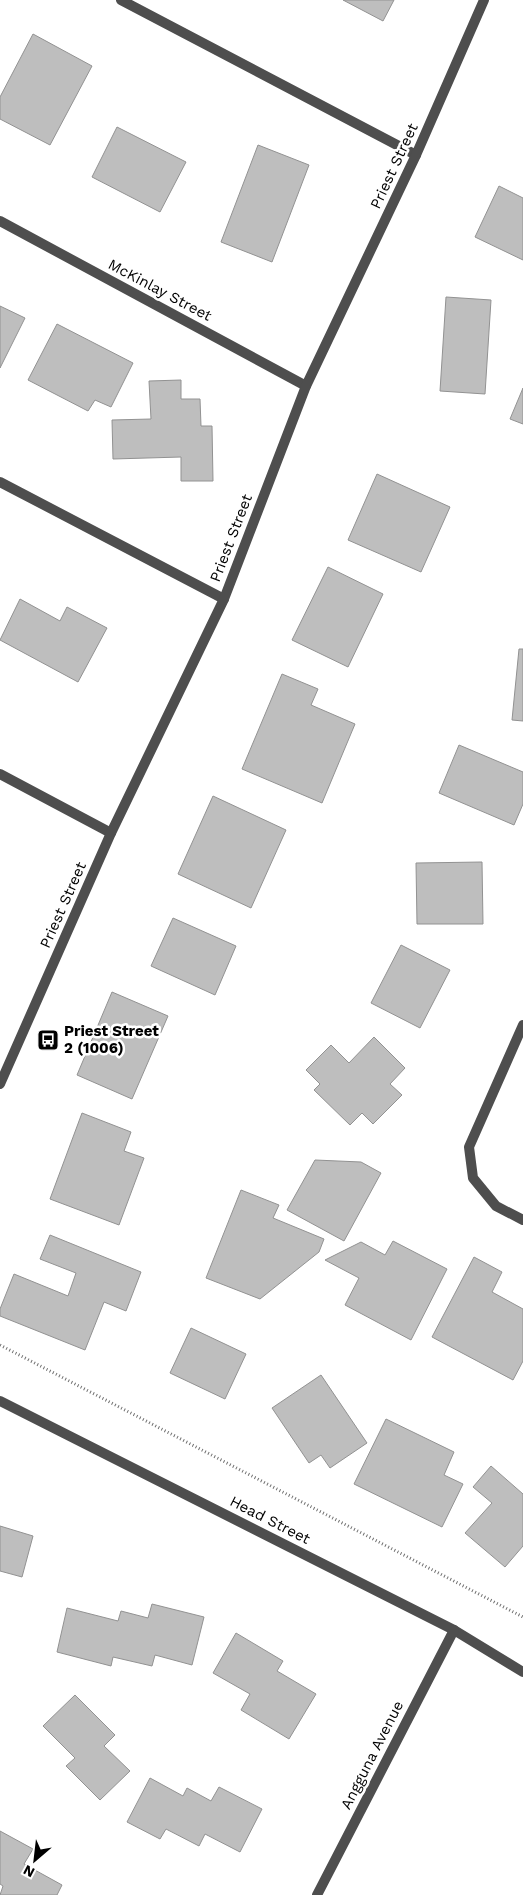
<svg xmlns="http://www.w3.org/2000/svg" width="523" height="1895" font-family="'Work Sans',sans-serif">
<rect width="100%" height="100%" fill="#fff"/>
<g fill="#bebebe" stroke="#929292">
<polygon points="343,0 394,0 383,21"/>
<polygon points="33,34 92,66 50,145 0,119 0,97"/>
<polygon points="117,127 186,162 160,212 92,177"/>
<polygon points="258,145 309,165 272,262 221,242"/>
<polygon points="499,186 523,198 523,260 475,237"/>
<polygon points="446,297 491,300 485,394 440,391"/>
<polygon points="0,306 25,318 0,368"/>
<polygon points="57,324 133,363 111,407 95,400 88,411 28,380"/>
<polygon points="181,380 181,399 200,399 201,426 212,426 213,481 181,481 181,457 113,459 112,420 151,419 149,381"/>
<polygon points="523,388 523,424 510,419"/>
<polygon points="377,474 450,507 421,572 348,540"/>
<polygon points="328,567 383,594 348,667 292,640"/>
<polygon points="20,599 60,621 67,607 107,628 78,682 0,640"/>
<polygon points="519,649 523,649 523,721 512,720"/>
<polygon points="282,674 318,689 311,705 355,724 322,803 242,769"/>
<polygon points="459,745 523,772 523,804 514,825 439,793"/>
<polygon points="213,796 286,830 251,908 178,874"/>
<polygon points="482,862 483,924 417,924 416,863"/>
<polygon points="173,918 236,946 215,995 151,966"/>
<polygon points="401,945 450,970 420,1028 371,1003"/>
<polygon points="112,992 168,1016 132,1099 77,1075"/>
<polygon points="374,1037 405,1068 390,1084 402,1095 373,1124 362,1113 350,1125 314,1090 320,1084 306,1070 331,1045 349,1063"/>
<polygon points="82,1113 131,1132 124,1151 144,1158 119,1225 50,1199"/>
<polygon points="315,1160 361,1162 381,1173 344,1241 287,1210"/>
<polygon points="241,1190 279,1205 273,1218 324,1239 319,1252 260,1299 206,1278"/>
<polygon points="50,1235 141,1272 126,1311 104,1302 85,1350 0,1316 0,1309 14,1274 68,1296 76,1273 40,1259"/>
<polygon points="393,1241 447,1269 411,1340 345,1305 359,1278 325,1260 361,1242 385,1255"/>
<polygon points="474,1257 502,1272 492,1292 523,1309 523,1361 513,1380 432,1337"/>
<polygon points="191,1328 246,1354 225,1399 170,1373"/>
<polygon points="321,1375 367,1443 330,1468 321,1455 309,1463 272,1408"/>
<polygon points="386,1419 454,1452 444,1475 463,1484 442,1527 354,1484"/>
<polygon points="491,1466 523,1494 523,1546 505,1567 465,1533 492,1503 473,1487"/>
<polygon points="0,1526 33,1536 22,1577 0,1571"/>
<polygon points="152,1604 204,1617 192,1665 155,1655 152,1666 113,1657 111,1666 57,1652 67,1608 118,1621 121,1611 148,1618"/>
<polygon points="236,1633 283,1661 277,1671 316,1694 289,1739 241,1710 250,1694 213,1673"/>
<polygon points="75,1695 115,1735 104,1746 130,1771 100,1800 66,1766 75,1758 43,1726"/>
<polygon points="150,1778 183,1796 187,1788 211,1801 219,1787 262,1809 240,1852 205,1834 199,1846 166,1829 160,1839 127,1822"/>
<polygon points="0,1831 33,1849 24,1864 62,1885 57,1895 0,1895 3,1886 0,1884"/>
</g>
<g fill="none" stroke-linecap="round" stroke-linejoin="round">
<polyline stroke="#707070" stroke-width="3" stroke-dasharray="1 2.5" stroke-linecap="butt" points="0,1345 523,1617"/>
<g stroke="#4e4e4e" stroke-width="10">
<polyline points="121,0 416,155"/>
<polyline points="0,482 224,599"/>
</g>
<g stroke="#4e4e4e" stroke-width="10">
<polyline points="0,221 306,386"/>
<polyline points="0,774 111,833"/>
<polyline points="523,1025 469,1147 473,1178 496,1206 523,1220"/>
<polyline points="0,1084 111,833 224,599 306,386 416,155 484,0"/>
<polyline points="0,1401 454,1630 523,1672"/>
<polyline points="317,1895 454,1630"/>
</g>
</g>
<defs>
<g id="bus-square" transform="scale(1.125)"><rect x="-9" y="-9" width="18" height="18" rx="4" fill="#000" stroke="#fff"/><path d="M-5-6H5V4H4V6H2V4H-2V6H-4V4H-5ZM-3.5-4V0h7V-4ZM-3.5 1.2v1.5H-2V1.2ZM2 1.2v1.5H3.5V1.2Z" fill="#fff"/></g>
</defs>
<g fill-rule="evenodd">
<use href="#bus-square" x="48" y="1040"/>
</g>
<g text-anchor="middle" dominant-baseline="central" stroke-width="5" stroke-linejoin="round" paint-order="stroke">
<g font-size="15" fill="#000" stroke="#fff">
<text transform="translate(394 166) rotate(-65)">Priest Street</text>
<text transform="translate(160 290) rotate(28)">McKinlay Street</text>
<text transform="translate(231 538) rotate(-69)">Priest Street</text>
<text transform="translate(63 905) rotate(-66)">Priest Street</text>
<text transform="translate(270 1520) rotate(27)">Head Street</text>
<text transform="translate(372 1755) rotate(-63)">Angguna Avenue</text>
</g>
<g font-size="15" font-weight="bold" fill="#000" stroke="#fff" text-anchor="start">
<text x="64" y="1031">Priest Street<tspan x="64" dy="17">2 (1006)</tspan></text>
</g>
</g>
<g transform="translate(35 1860) rotate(208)" stroke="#ffffff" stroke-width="4" paint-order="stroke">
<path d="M0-4L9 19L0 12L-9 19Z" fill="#000000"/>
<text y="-8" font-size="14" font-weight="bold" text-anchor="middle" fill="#000000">N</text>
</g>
</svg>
